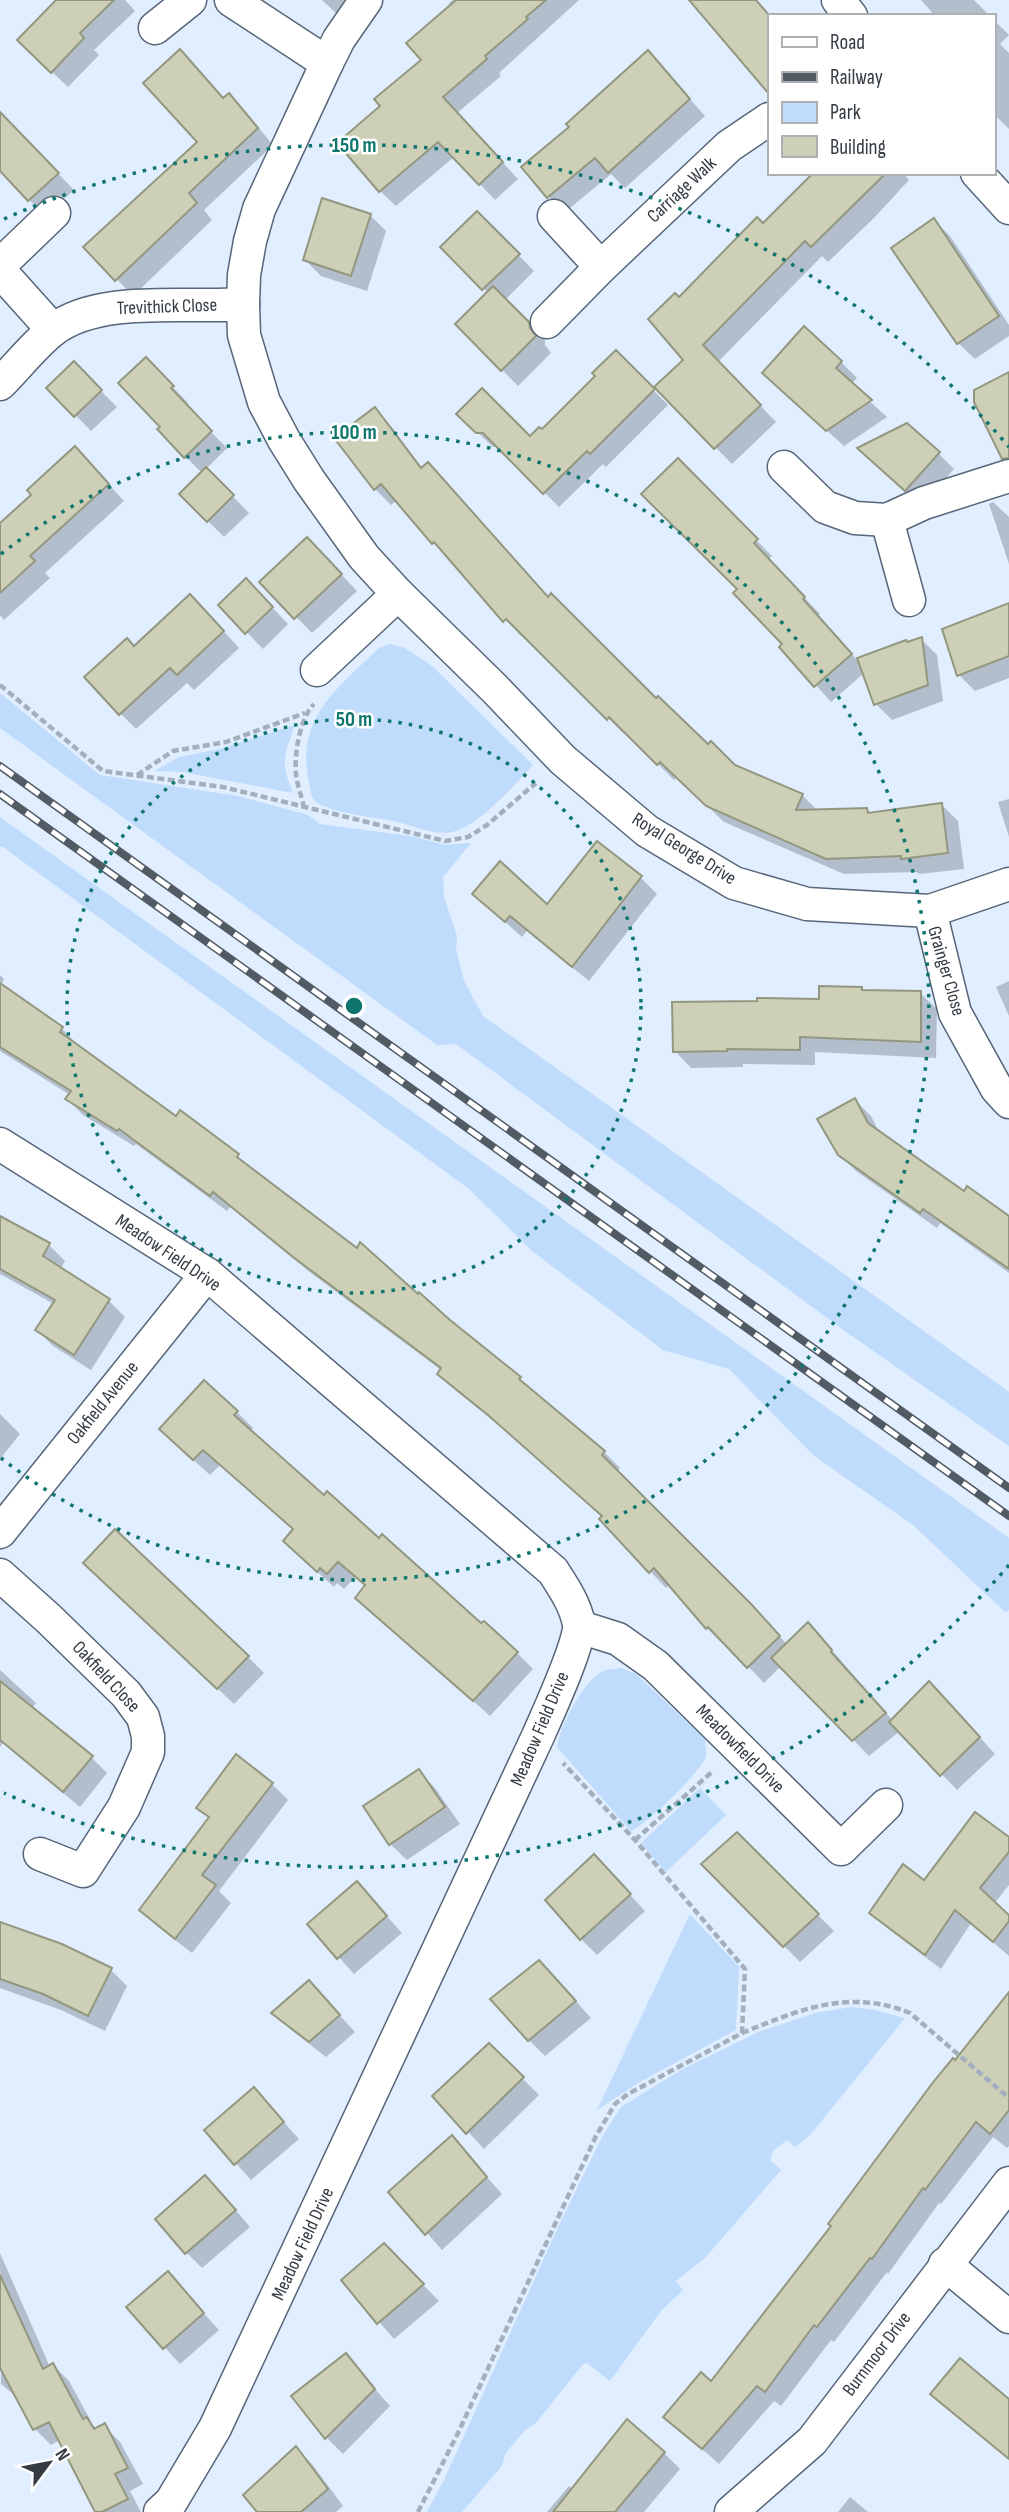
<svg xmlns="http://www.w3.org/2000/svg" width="1009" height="2512" font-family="'Sofia Sans Condensed',sans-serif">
<rect width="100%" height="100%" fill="#e0eeff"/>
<g fill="#bfdcfc">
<path d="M390,644l15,4 27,18 101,99c-18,20 -52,58 -77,66 -21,7 -46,-8 -68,-11 -20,-3 -49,-7 -67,-15 -11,-5 -11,-18 -13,-28 -11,-61 32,-91 71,-129z"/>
<polygon points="0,693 100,775 238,796 308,815 320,824 410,836 446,845 471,843 443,877 444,897 457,936 456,949 464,981 483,1016 1009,1392 1009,1446 842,1329 456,1044 437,1045 0,728"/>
<path d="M295,725c-11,31 -15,36 -2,68l-110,-21 -29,-1 25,-14 41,-8z"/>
<polygon points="0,817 1009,1538 1009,1610 1005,1612 913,1525 814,1456 729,1369 663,1350 532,1251 469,1189 3,847 0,847"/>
<path d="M622,1668l14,6 69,65c0,5 2,13 1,17 -3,14 -62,71 -75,75l-74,-84c3,-21 27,-69 49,-77 4,-1 11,-1 16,-2z"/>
<polygon points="700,1788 726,1815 666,1872 641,1843"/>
<polygon points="690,1914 739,1967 736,2030 638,2083 597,2110"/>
<polygon points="851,2007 875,2010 905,2018 811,2134 795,2147 787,2140 773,2151 770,2160 781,2170 705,2258 676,2281 683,2290 661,2311 610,2381 587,2363 583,2364 535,2424 526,2429 506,2453 501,2467 462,2512 427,2512 444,2480 559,2225 602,2137 621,2107 681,2070 758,2032 815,2013"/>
</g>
<g fill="#0003">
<polygon points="59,0 125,0 135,11 94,50 99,55 68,87 35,56"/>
<polygon points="322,0 352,0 337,14"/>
<polygon points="453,0 579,0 499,73 501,76 457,113 518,179 495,200 454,157 396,206 380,191 382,106 423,60 452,6 449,3"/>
<polygon points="921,0 974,0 990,16 935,16"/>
<polygon points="993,19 1009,35 1000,44 1009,53 1009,129 993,113"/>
<polygon points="180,51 224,99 229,95 245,111 273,145 204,210 212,220 133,296 86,247 200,142"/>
<polygon points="648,52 705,116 625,188 611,174 564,213 523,168 571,128"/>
<polygon points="0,114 74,190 45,216 0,170"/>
<polygon points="818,173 903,173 909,180 874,218 828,262 822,256 718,362 776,422 732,464 656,387 686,360 679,299"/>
<polygon points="477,213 534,271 505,300 545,340 545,345 551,353 518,386 457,324 488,293 442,247"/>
<polygon points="370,215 386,231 367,291 321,276 305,260"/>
<polygon points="934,220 950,236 1009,325 1009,336 975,359 958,343"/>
<polygon points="616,353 668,405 606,467 603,464 559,507 499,447 493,447 458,414 530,438 542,432 598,377"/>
<polygon points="146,359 188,403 185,406 227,448 206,469 249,513 224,537 181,494 202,473 159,430 162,427"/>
<polygon points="841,362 857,378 851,384 887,417 844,446 781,389"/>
<polygon points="74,364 117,407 91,431 49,388"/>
<polygon points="375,409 391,426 423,469 428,464 444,480 549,598 708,747 734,766 802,795 818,811 867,809 871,814 942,805 958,821 964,869 919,874 916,872 844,874 724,822 677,777 674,780 626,732 624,734 524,634 521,636 450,558 433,543 397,500 391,505 375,489"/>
<polygon points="938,453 954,469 922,506 875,464"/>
<polygon points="678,461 772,556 768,560 820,614 818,616 857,660 906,642 908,644 921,639 937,655 943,701 892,720 876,704 864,673 831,702 782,647 784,645 739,589"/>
<polygon points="91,465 124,501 45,573 50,578 4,620 0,615 0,526"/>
<polygon points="993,502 1009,517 1009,564 989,504"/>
<polygon points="323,555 357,591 312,633 262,582"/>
<polygon points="246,580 288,624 263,649 220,605"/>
<polygon points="1009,605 1009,678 975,691 959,675"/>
<polygon points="206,612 239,648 194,690 187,683 136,729 120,713 134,648"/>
<polygon points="1009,799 1009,837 998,802"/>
<polygon points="597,843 641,878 657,894 589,981 527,931 522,937 474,894 548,907"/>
<polygon points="0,975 4,979 1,986 62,1029 78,1045 176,1118 180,1113 418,1296 519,1378 604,1452 620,1468 617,1472 787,1644 824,1641 893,1721 945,1699 995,1754 957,1790 900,1731 869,1756 781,1666 764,1683 725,1642 723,1644 707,1628 670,1584 666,1588 651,1572 601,1519 604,1517 506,1431 455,1390 439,1374 441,1370 311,1273 230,1207 227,1211 136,1144 134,1146 83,1115 67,1099 70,1095 0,1051"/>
<polygon points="1009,981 1009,1016 996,987"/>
<polygon points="862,989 865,992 920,993 937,1009 936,1058 815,1052 815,1065 743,1064 743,1067 691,1068 675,1051 820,1001"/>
<polygon points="855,1100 871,1116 880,1134 964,1193 1009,1218 1009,1273 940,1223 937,1228 856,1171 839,1154"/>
<polygon points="0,1218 49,1245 65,1261 60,1270 109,1301 125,1317 91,1370 53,1346 37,1330 54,1304 0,1274"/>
<polygon points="237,1412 253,1428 250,1431 324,1498 517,1653 533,1669 490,1716 357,1598 366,1586 355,1577 344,1589 337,1583 334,1587 301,1557 295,1530 220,1465 210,1475 177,1445"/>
<polygon points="0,1414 20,1434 0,1459"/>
<polygon points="101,1579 248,1657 264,1673 234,1704"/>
<polygon points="0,1670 36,1703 31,1709 91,1757 107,1773 80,1807 3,1743 0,1747"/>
<polygon points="419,1772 435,1788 460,1824 407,1860 390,1844"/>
<polygon points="272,1784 288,1800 219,1891 231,1903 192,1953 157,1926 141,1910 210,1819 198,1808"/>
<polygon points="737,1835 834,1931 800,1962 703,1864"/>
<polygon points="1009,1839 1009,1885 994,1904 1009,1918 1009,1956 971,1923 941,1969 886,1927 871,1912"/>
<polygon points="610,1873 645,1911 597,1955 581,1939"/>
<polygon points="357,1883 402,1933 354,1974 309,1924"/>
<polygon points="0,1924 111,1970 127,1986 105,2031 61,2010 0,1988"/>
<polygon points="555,1978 591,2018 545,2056 529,2040"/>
<polygon points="1009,1997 1009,2146 1007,2148 993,2137 941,2204 939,2203 888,2274 887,2272 834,2342 831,2340 781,2406 774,2401 719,2464 666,2417 711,2384 955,2062"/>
<polygon points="325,1999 355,2032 326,2057 290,2029 274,2013"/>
<polygon points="489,2045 539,2095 484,2149 435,2096"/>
<polygon points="254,2089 299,2139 251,2180 206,2130"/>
<polygon points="452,2138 502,2194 442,2250 391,2192"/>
<polygon points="221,2193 250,2227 202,2268 186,2252"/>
<polygon points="384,2245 439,2301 394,2339 343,2280"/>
<polygon points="0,2253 50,2367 53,2365 69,2381 93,2425 97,2429 104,2426 120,2442 143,2484 130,2491 141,2512 97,2512 60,2440 51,2445 35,2429 19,2399 1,2384"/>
<polygon points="168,2274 219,2330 180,2364 129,2308"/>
<polygon points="345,2355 390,2406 343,2454 327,2438 293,2396"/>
<polygon points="933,2394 1009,2401 1009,2459 949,2410"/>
<polygon points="296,2448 312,2464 343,2506 336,2512 259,2512"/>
<polygon points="664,2453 680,2469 644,2512 547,2512 569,2486 573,2490"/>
<polygon points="850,2497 868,2512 838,2512"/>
</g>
<g fill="#cdcfb7" stroke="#94977f" stroke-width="2">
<polygon points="56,0 114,0 80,33 84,38 51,73 17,40"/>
<polygon points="456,0 546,0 526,17 528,19 485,56 487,59 443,97 503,162 479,185 438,142 379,192 337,143 380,106 374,99 421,60 406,43"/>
<polygon points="689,0 756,0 769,15 769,94"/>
<polygon points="180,49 223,98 229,93 258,128 189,193 197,203 115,281 83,247 197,142 143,83"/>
<polygon points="648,50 690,99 608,173 595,158 547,198 521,167 569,127 566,124"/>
<polygon points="0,112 59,173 28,201 0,171"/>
<polygon points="813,173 886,173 811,247 805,241 703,345 761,405 714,449 654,387 683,360 648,319 675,293 679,297 757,217 763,223"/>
<polygon points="322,198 371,214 351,276 303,260"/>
<polygon points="477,211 520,254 482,290 440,247"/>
<polygon points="934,218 999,316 957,344 891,248"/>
<polygon points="493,286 529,322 530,328 536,336 501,371 455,324"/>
<polygon points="804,326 842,361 836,368 872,400 826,431 762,373"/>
<polygon points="616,350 655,389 590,454 587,451 543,494 483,433 476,433 456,414 482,388 530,436 539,427 542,429 595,376 592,373"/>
<polygon points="146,357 174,386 171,388 212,431 184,458 157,429 160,427 118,383"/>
<polygon points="74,361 102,390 74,417 46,388"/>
<polygon points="1009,372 1009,458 1002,459 974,402 974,390"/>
<polygon points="375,407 421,468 428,462 548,597 551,593 656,698 658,696 708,744 711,741 735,765 803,794 796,810 867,808 868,813 942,803 948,853 901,859 901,856 826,859 706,806 660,762 657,765 609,717 607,720 506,619 503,622 434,542 432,544 381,484 374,490 334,438"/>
<polygon points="907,423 940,452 905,491 857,448"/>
<polygon points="75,446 109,484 30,556 35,561 0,593 0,523 31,495 27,490"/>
<polygon points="678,458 758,539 754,543 805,597 803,599 852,654 814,687 779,647 782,644 733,593 737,589 641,494"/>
<polygon points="206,467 234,495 207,522 179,494"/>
<polygon points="307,537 342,574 294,619 259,582"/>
<polygon points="246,578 273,607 245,634 218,605"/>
<polygon points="190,594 224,631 177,675 170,668 119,715 84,677 127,638 134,646"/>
<polygon points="1009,603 1009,656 957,676 942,629"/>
<polygon points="922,637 928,685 874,705 857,658 906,640 907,642"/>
<polygon points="597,841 642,876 572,967 510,916 505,922 472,894 500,861 547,904"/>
<polygon points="0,983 63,1027 60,1032 176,1116 180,1110 239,1154 237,1157 357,1248 360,1242 418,1294 419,1292 450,1320 521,1377 519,1379 605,1451 602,1455 753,1606 780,1636 747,1668 708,1627 706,1629 654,1568 649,1573 599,1519 602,1516 488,1415 437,1374 441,1368 293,1257 213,1192 210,1196 119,1129 117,1131 65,1099 71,1091 0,1047"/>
<polygon points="819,986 862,987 862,990 921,991 921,1042 800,1037 800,1050 727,1049 727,1051 673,1052 672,1002 757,1001 757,998 819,999"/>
<polygon points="855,1098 868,1123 964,1191 967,1186 1009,1216 1009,1269 923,1209 920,1213 838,1155 817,1119"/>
<polygon points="0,1216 50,1243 43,1256 110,1299 74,1355 35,1330 55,1300 0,1269"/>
<polygon points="204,1380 238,1411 234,1415 324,1495 327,1491 379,1538 382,1534 481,1623 484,1621 518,1652 473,1701 355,1598 365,1585 338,1562 327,1574 320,1568 317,1572 283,1541 293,1529 203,1450 193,1460 159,1429"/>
<polygon points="115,1529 249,1656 217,1689 83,1563"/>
<polygon points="808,1622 832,1650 831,1652 886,1713 852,1741 771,1658"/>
<polygon points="0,1681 93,1756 63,1792 0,1740"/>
<polygon points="929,1681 980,1737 940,1776 889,1722"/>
<polygon points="236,1754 273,1783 202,1875 216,1885 175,1939 139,1910 209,1817 196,1808"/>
<polygon points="419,1769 445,1807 389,1845 363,1806"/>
<polygon points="975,1812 1009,1837 1009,1852 980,1888 1009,1915 1009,1921 993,1942 955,1910 925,1955 869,1913 903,1864 924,1880"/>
<polygon points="737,1832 819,1914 783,1947 701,1864"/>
<polygon points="594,1854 631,1894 580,1940 545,1900"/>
<polygon points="357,1881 387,1916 337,1959 307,1924"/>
<polygon points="0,1922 62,1944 112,1968 88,2016 43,1994 0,1979"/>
<polygon points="539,1960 576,2001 528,2041 490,1999"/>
<polygon points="309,1980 340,2015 309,2042 271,2013"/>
<polygon points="1009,1992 1009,2110 990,2134 976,2122 925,2190 923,2188 872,2259 870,2258 817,2327 814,2325 765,2392 757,2386 702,2449 663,2417 701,2372 711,2381 831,2226 828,2224 934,2081 953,2058 955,2060"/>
<polygon points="489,2043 524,2077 466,2134 432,2096"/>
<polygon points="254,2087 284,2122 234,2165 204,2130"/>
<polygon points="452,2135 487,2177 425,2235 388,2192"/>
<polygon points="205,2175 236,2210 185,2254 155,2219"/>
<polygon points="384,2243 424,2284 377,2324 341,2280"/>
<polygon points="168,2271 204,2313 163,2349 126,2307"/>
<polygon points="0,2275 43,2369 53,2363 83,2419 87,2417 94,2429 105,2423 128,2468 115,2474 128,2499 102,2512 95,2512 49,2422 33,2430 0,2368"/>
<polygon points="346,2353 375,2389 325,2439 291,2396"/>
<polygon points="960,2358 1009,2399 1009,2459 930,2394"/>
<polygon points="627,2419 665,2452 615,2512 553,2512"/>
<polygon points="296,2446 328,2489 301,2512 257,2512 243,2495"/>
</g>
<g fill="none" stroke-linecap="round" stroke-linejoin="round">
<g stroke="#566678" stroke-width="35">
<g id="street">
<polyline points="231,0 327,63"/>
<polyline points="366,0 339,39 327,63 259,209 250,241 244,275 243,304 244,335 264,402 284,440 309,480 364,557 398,594 495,689 563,760 647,831 734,883 807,904 930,911 1009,884"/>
<polyline points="838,0 851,16"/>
<polyline points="155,28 190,0"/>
<polyline points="977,173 1009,208"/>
<polyline points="554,216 601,267"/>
<polyline points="0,265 54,213"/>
<polyline points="0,271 53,330"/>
<polyline points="547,322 601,267 729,146 769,119"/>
<path d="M0,384c17,-17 34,-39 53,-54 48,-36 133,-21 190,-26"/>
<polyline points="784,467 825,507 855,518 887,520 924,503 1009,476"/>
<polyline points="887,520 909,600"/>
<polyline points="317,670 398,594"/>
<polyline points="930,911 955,1013 997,1089 1009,1102"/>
<path d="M0,1144l207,130 346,297c11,17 22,33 26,53 3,15 -33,94 -41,112l-323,692 -44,74 -11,10"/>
<polyline points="0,1532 207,1274"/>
<polyline points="0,1575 49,1619 126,1694 143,1717 148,1736 148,1752 124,1807 83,1871 40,1854"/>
<polyline points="580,1627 618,1639 656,1666 841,1849 886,1805"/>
<polyline points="945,2264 1009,2317"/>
<polyline points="731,2512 812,2441 1009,2183"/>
</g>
</g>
<g stroke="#a3afbd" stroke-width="4.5" stroke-dasharray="7 3.5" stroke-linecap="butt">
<polyline points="0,685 103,771 223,787 445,841 468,837 487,825 536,783"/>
<polyline points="137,775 173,751 226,742 305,713"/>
<path d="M304,808c-2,-11 -7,-23 -8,-34 -2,-20 4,-56 18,-70"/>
<polyline points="635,1840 713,1771"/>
<path d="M742,2033c57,-23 107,-45 168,-20l99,85"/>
<polyline points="418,2512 458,2433 596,2136 615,2104 628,2094 742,2033 745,1969 635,1840 563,1763"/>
</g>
<use href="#street" stroke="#fff" stroke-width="32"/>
<g stroke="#525b64" stroke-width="8">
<g id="rail">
<polyline points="0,766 1009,1488"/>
<polyline points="0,794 1009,1516"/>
</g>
</g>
<use href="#rail" stroke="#fff" stroke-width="5" stroke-dasharray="16" stroke-linecap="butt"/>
</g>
<g fill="none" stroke="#0f766e" stroke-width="3.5" stroke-dasharray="3.5 7">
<circle cx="354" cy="1006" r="287"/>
<path d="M1 554A574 574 0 1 1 1 1458"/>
<path d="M1009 1565A861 861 0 0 1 4 1793M4 219A861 861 0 0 1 1009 447"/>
</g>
<g text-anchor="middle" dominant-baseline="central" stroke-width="5" stroke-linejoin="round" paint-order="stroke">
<g font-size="19" fill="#343b43" stroke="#fff">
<text transform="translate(682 190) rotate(-43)">Carriage Walk</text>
<text transform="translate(167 307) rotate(-2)">Trevithick Close</text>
<text transform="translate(684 849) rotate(32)">Royal George Drive</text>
<text transform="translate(946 971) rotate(74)">Grainger Close</text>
<text transform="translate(168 1253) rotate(34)">Meadow Field Drive</text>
<text transform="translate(103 1403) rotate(-51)">Oakfield Avenue</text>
<text transform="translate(106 1677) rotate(47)">Oakfield Close</text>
<text transform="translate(540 1729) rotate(-67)">Meadow Field Drive</text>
<text transform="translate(740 1749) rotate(45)">Meadowfield Drive</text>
<text transform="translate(303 2244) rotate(-65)">Meadow Field Drive</text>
<text transform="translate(877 2354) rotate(-53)">Burnmoor Drive</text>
</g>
</g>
<circle cx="354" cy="1006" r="10" fill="#0f766e" stroke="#fff" stroke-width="3.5"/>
<g font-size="21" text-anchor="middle" font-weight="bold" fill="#0f766e" stroke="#fff" stroke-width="5" stroke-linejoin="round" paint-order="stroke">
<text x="354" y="152">150 m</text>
<text x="354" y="439">100 m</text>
<text x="354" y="726">50 m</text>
</g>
<rect x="768" y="14" width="228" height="161" fill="#ffffff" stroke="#aeb1b4" stroke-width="2"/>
<rect x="782" y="37" width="35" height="10" fill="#ffffff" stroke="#aeb1b4" stroke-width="2"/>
<text x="830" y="49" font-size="21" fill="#343b43">Road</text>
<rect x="782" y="72" width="35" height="10" fill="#525b64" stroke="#aeb1b4" stroke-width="2"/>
<text x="830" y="84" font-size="21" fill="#343b43">Railway</text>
<rect x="782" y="102" width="35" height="21" fill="#bfdcfc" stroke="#aeb1b4" stroke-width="2"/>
<text x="830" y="119" font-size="21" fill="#343b43">Park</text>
<rect x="782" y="136" width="35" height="21" fill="#cdcfb7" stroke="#aeb1b4" stroke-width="2"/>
<text x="830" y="154" font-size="21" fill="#343b43">Building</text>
<g transform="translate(49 2463) rotate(58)" stroke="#ffffff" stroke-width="5" paint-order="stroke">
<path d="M0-5L12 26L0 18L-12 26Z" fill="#343b43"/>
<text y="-10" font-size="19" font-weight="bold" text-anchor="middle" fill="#343b43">N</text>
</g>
</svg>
